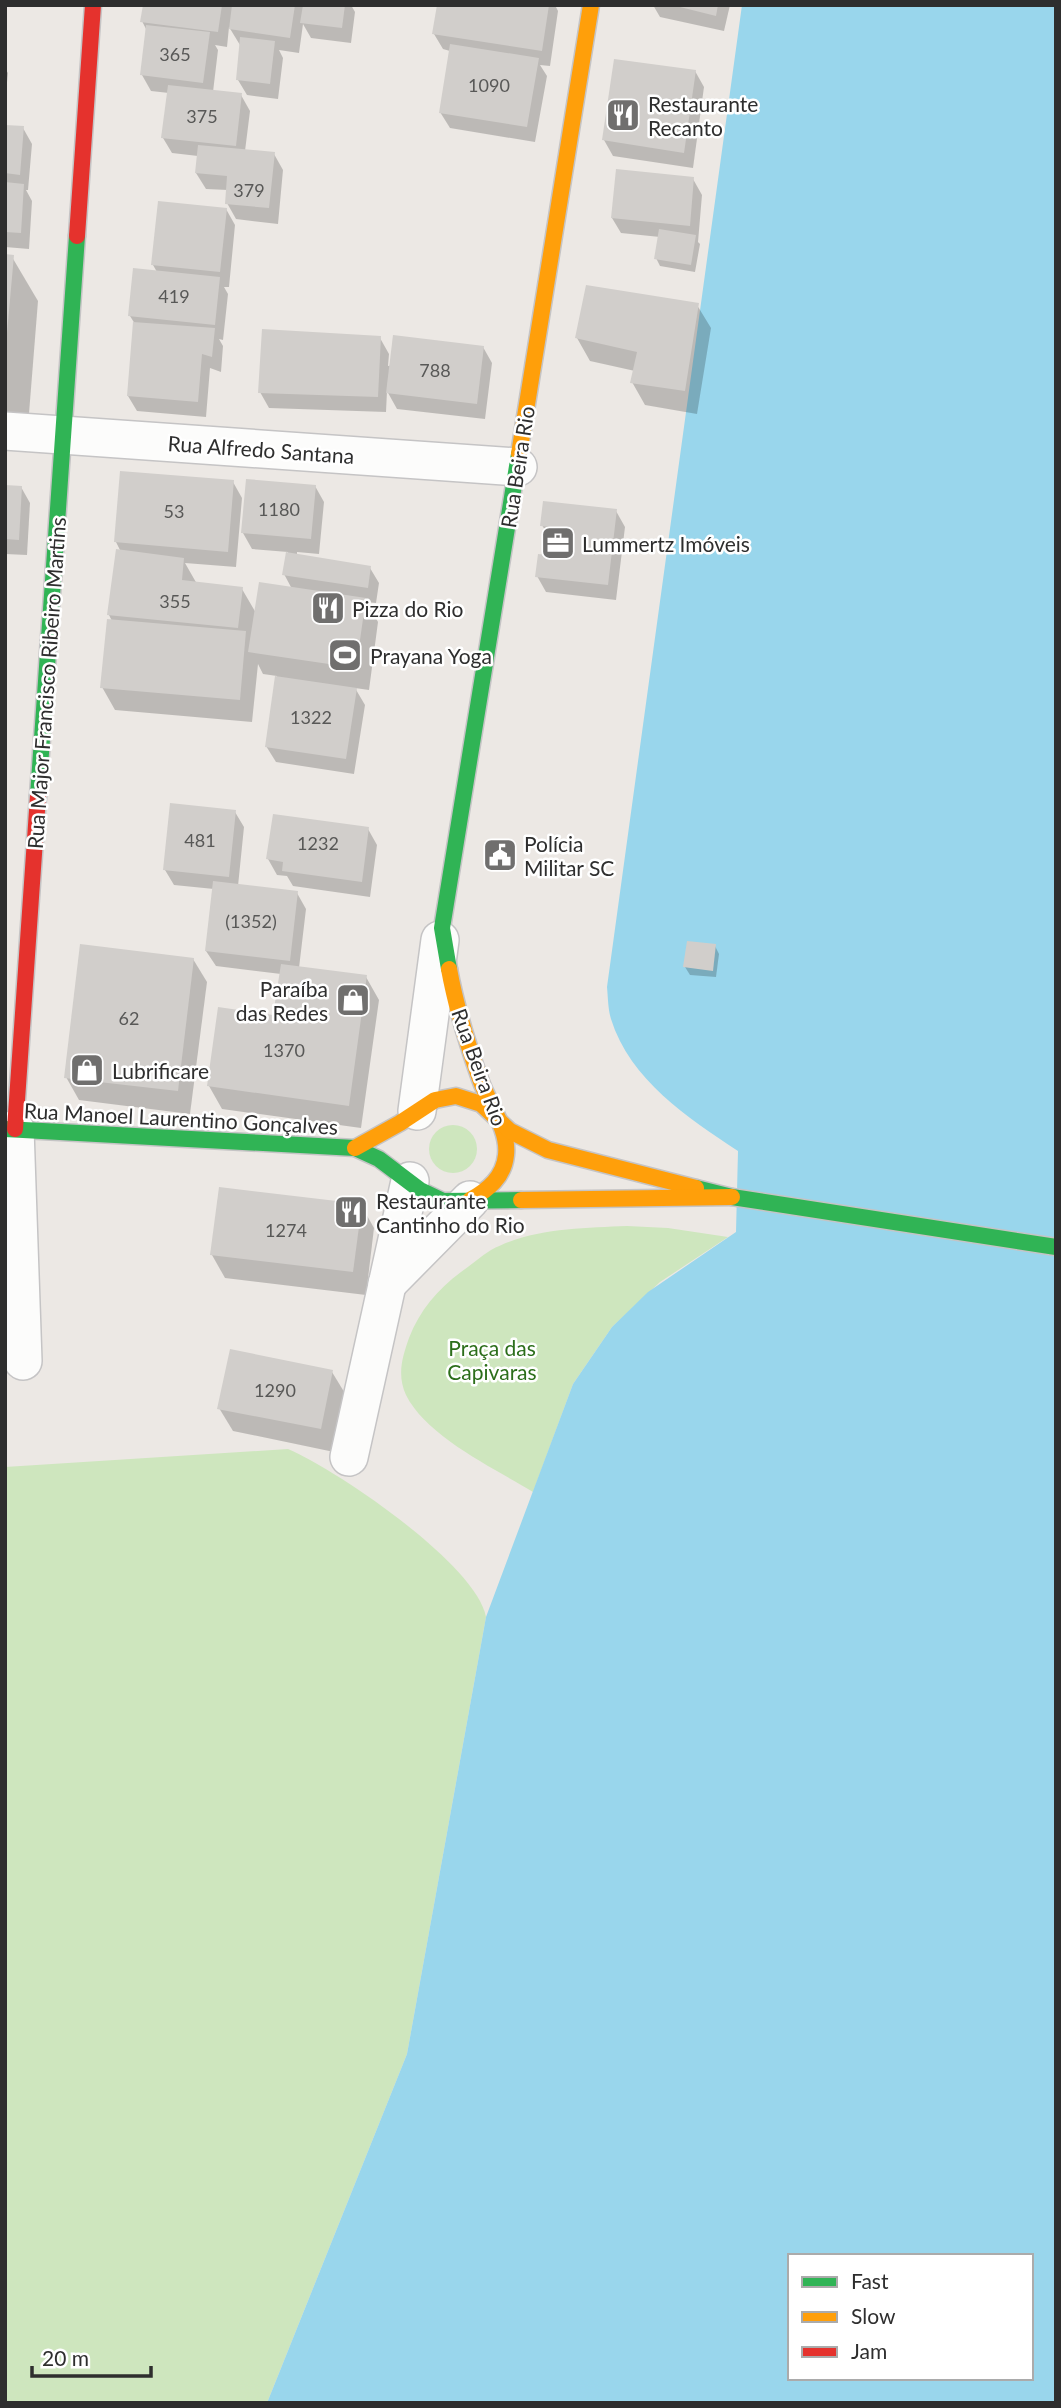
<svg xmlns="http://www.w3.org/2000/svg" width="1061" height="2408" font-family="Lato,sans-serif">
<rect width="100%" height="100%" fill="#ece8e4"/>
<g fill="#cee6be">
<circle cx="453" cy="1149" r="24"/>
<path d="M627,1226l41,2 60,9 -68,45 -48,45 -39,57 -40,108c-39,-24 -106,-55 -127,-97 -9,-20 -4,-37 3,-57 11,-28 28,-48 52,-66 10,-7 20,-16 30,-22 41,-22 91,-22 136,-24z"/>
<path d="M288,1449c49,21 188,115 198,168l-79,437 -140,349h-262v-936z"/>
</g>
<path fill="#99d6ec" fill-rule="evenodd" d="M742,5h314v2398h-789l140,-349 79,-437 87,-233 39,-57 36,-35 88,-60 2,-81c-50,-33 -108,-71 -127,-132 -3,-10 -3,-22 -4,-32zM790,2256h241v122h-241z"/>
<g fill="#0003">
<polygon points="144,5 351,5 355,12 351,43 311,38 303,24 299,53 279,50 283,58 278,99 247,95 238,80 240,45 229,27 227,47 215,45 218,50 213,92 241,95 250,111 245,151 274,154 283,170 278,224 236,219 227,203 228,190 206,189 196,173 198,156 172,153 163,138 169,93 151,91 142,75 147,31 142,21"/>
<polygon points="439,5 555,5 558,11 550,66 540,65 547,76 535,142 450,128 440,112 450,51 443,49 434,34"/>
<polygon points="653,5 730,5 724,31 660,17"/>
<polygon points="5,68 8,73 5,101"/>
<polygon points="695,71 704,87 693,168 613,156 604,140"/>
<polygon points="5,126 23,128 32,144 28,190 26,190 32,201 29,249 5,247"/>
<polygon points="693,179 702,195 698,242 700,244 695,272 660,266 656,258 660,237 621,233 612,218"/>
<polygon points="226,209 235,225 229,287 224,287 228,294 223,340 219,339 223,346 221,372 210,368 206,417 137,411 128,396 135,324 130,316 157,272 153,265"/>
<polygon points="5,256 12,257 38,301 28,426 5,424"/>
<polygon points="697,305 711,328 697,414 645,405 632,382 635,371 590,361 577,338"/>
<polygon points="380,338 389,354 388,366 483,347 492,363 485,419 397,409 387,391 386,412 269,408 260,392"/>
<polygon points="233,482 242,498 236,567 185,563 197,584 242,589 256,613 292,589 284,574 288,552 252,549 243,533 315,486 324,502 319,554 297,552 297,555 370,568 379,583 376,603 367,602 378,622 369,690 355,688 365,705 354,774 276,762 266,746 277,676 263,674 258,664 252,722 115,710 102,687 112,621 109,615 121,552 116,542"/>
<polygon points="5,487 21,487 30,503 27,555 5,554"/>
<polygon points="616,511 625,527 616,600 546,592 537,576 569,559 571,543 551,541 542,525"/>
<polygon points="235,812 244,827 238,886 297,893 306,909 299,968 366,977 379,1000 361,1128 222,1109 209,1086 275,1017 281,974 216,966 206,951 214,889 174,885 165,870"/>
<polygon points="368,829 377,845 370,897 293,886 287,876 277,875 268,859"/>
<polygon points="715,946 719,954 716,977 690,975 685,967"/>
<polygon points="193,959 207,982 190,1114 79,1100 66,1077"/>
<polygon points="361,1205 374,1228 366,1295 225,1278 212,1255"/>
<polygon points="332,1372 346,1395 334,1452 233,1431 219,1408"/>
</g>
<g fill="#d1cecb">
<polygon points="143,5 222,5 218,32 140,22"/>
<polygon points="232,5 295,5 290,38 229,29"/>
<polygon points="303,5 345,5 342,28 300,23"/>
<polygon points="437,5 549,5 542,51 432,34"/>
<polygon points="672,5 718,5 716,16"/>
<polygon points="146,25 210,32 203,83 140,75"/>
<polygon points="240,37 275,41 270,84 236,80"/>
<polygon points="450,44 539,58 527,127 439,113"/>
<polygon points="614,59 696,70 684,153 602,140"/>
<polygon points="168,85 242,93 236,146 161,138"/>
<polygon points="5,125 24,126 20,175 5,173"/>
<polygon points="198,145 275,152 269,208 225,204 227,176 195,173"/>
<polygon points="616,169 694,177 690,226 611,218"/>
<polygon points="5,182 24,184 21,233 5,232"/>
<polygon points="158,201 227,208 220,272 151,265"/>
<polygon points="659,229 696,235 691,265 654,259"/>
<polygon points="5,254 14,255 7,333 5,333"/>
<polygon points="133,268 220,277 215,325 128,316"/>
<polygon points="586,285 699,303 685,391 630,383 637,352 575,338"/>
<polygon points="133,322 215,328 212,357 202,354 198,402 127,396"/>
<polygon points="262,329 381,336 378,397 258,393"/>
<polygon points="393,335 484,346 477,404 386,393"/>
<polygon points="120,471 234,480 228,552 114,542"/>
<polygon points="246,479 316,485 311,539 241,533"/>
<polygon points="5,485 22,486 19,540 5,539"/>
<polygon points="543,501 617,509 608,585 535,577 538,554 567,557 571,529 540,526"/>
<polygon points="116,549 184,558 182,580 243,587 238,628 107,615"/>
<polygon points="286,552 371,566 368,588 282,575"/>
<polygon points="259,582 366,598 356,668 248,652"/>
<polygon points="107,619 246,631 240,700 100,688"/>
<polygon points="275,676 357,688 346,759 265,747"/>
<polygon points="170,803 236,810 229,877 163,870"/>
<polygon points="273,814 369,827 362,882 282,871 283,862 266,859"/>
<polygon points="213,881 298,891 290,961 205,951"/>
<polygon points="687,941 716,944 713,971 683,967"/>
<polygon points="80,944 194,958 178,1091 64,1078"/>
<polygon points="281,964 367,975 349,1106 207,1086 218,1007 273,1015"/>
<polygon points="219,1187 362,1204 353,1272 210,1255"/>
<polygon points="230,1349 333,1370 321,1429 217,1409"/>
</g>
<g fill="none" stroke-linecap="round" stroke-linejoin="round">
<g stroke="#c5c4c5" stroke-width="40">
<g id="street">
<polyline points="5,431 518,467"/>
<polyline points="417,1111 440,940"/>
<polyline points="15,1129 23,1361"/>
<polyline points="387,1284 470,1200"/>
<polyline points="349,1457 410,1181"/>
</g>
</g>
<g stroke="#c5c4c5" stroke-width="19">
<g id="fast">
<polyline points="38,796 77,236"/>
<polyline points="449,969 442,928 519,454"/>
<polyline points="5,1129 355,1148 379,1159 420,1190 443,1201 521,1200"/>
<polyline points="696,1188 732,1197 1056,1247"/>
</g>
</g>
<g stroke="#c5c4c5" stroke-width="19">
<g id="slow">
<polyline points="519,454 591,5"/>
<path d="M449,969c7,38 18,74 31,110 8,24 29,50 26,76 -2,22 -18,35 -36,45"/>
<polyline points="355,1148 400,1123 435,1100 456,1096 481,1104 510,1131 548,1150 696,1188"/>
<polyline points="521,1200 732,1197"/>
</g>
</g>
<g stroke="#c5c4c5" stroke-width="19">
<g id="jam">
<polyline points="77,236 93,5"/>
<polyline points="15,1129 38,796"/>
</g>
</g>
<use href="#street" stroke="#fcfcfb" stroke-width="37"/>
<use href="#fast" stroke="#30b455" stroke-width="16"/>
<use href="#slow" stroke="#ff9f0a" stroke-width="16"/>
<use href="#jam" stroke="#e5322d" stroke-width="16"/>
</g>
<defs>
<g id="restaurant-square" transform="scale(1.75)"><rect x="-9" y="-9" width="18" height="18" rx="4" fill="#706f6e" stroke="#fff"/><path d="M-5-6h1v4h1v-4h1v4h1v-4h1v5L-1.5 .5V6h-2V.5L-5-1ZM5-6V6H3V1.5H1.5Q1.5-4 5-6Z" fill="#fff"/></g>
<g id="office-square" transform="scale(1.75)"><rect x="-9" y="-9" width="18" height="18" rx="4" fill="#706f6e" stroke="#fff"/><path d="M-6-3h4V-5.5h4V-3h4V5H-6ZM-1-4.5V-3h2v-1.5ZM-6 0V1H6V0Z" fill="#fff"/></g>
<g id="stadium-square" transform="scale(1.75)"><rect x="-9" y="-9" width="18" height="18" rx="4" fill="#706f6e" stroke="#fff"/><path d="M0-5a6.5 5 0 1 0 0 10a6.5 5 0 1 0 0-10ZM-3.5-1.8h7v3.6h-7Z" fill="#fff"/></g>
<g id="civic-square" transform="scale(1.75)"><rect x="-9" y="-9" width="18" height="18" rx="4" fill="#706f6e" stroke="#fff"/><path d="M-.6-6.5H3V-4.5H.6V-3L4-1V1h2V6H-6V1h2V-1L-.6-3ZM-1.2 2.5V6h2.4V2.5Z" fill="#fff"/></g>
<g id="shop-square" transform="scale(1.75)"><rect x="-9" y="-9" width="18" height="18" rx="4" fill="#706f6e" stroke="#fff"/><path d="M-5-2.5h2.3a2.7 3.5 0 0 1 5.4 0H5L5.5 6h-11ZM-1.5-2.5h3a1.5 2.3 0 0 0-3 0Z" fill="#fff"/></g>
</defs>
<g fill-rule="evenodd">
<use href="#restaurant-square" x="623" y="115"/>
<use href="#office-square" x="558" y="543"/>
<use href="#restaurant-square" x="328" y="608"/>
<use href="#stadium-square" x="345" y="655"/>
<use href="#civic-square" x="500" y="855"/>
<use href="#shop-square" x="353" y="1000"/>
<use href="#shop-square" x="87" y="1070"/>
<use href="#restaurant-square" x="351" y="1212"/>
</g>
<g text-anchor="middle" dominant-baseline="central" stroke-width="5" stroke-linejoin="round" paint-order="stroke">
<g font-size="18" fill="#585857">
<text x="175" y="54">365</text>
<text x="489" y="85">1090</text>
<text x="202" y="116">375</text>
<text x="249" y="190">379</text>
<text x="174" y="296">419</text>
<text x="435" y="370">788</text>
<text x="279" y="509">1180</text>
<text x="174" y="511">53</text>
<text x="175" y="601">355</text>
<text x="311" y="717">1322</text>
<text x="200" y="840">481</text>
<text x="318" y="843">1232</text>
<text x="251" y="921">(1352)</text>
<text x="129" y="1018">62</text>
<text x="284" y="1050">1370</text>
<text x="286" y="1230">1274</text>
<text x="275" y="1390">1290</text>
</g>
<g font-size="21" fill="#2e2e2e" stroke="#fff" text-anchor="start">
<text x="648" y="103">Restaurante<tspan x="648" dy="24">Recanto</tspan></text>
<text x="582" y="543">Lummertz Imóveis</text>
<text x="352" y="608">Pizza do Rio</text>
<text x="370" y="655">Prayana Yoga</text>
<text x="524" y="843">Polícia<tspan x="524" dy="24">Militar SC</tspan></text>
<text x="328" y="988" text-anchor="end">Paraíba<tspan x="328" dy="24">das Redes</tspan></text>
<text x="112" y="1070">Lubrificare</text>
<text x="376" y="1200">Restaurante<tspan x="376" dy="24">Cantinho do Rio</tspan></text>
</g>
<g font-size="21" fill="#2e2e2e" stroke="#fff">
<text transform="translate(261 449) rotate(4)">Rua Alfredo Santana</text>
<text transform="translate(517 467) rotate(-81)">Rua Beira Rio</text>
<text transform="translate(46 683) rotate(-86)">Rua Major Francisco Ribeiro Martins</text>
<text transform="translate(480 1067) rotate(70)">Rua Beira Rio</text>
<text transform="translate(181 1118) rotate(3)">Rua Manoel Laurentino Gonçalves</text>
</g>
<g font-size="21" fill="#2c6e1b" stroke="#fff">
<text x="492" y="1347">Praça das<tspan x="492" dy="24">Capivaras</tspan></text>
</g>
</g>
<rect width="1061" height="2408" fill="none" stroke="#2e2e2e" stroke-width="14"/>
<rect x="788" y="2254" width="245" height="126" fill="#ffffff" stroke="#ababab" stroke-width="2"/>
<rect x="802" y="2277" width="35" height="10" fill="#30b455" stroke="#ababab" stroke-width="2"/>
<text x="851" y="2289" font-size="21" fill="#2e2e2e">Fast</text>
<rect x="802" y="2312" width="35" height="10" fill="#ff9f0a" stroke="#ababab" stroke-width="2"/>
<text x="851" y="2324" font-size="21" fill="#2e2e2e">Slow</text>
<rect x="802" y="2347" width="35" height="10" fill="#e5322d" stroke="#ababab" stroke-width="2"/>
<text x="851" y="2359" font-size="21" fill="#2e2e2e">Jam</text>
<path d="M32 2366v10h119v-10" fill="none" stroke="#2e2e2e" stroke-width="3.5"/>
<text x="42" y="2366" font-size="21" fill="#2e2e2e" stroke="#ffffff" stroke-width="5" paint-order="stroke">20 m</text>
</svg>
